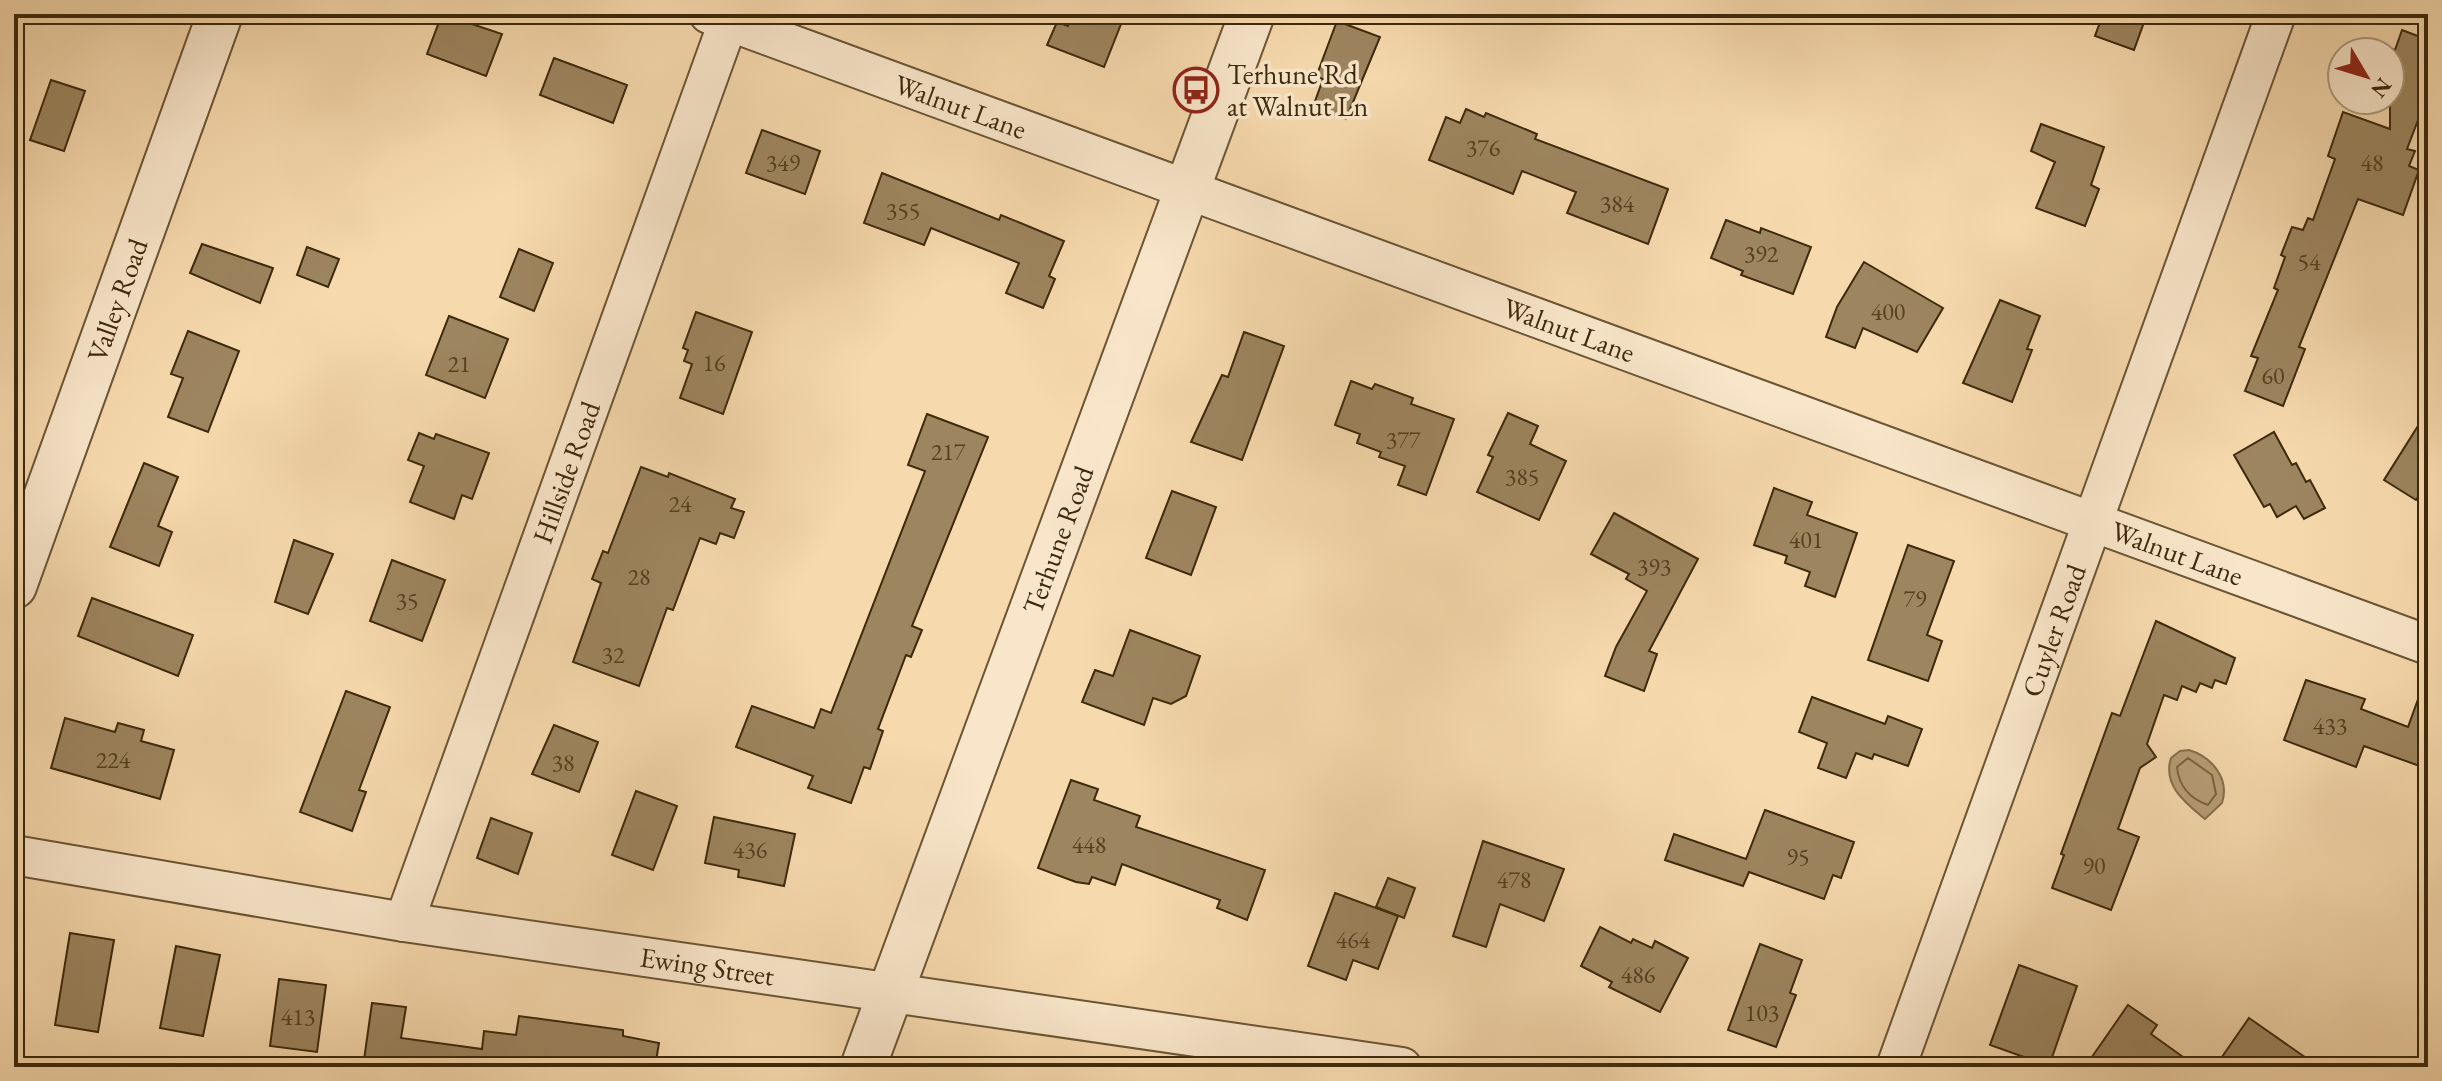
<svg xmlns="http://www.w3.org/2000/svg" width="2442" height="1081" font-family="'EB Garamond',serif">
<rect width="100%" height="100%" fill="#f6d9ad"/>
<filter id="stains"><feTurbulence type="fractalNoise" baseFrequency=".0025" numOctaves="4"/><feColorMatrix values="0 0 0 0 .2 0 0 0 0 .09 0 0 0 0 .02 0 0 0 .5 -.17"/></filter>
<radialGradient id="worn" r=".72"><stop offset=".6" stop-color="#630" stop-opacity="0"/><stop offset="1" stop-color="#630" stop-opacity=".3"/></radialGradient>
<path fill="#b79d76" stroke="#866f4b" stroke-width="2" d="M2189,750c23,7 41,29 33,53l-17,16c-18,-15 -43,-33 -34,-61l9,-7z"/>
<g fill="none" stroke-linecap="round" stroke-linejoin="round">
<path stroke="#7a6340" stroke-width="2" d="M2188,758l24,17 4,19 -8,11c-17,-6 -29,-17 -31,-38z"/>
</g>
<g fill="#9d855f" stroke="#3d290b" stroke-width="2">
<polygon points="442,14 502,34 486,76 427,54"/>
<polygon points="1072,14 1125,14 1104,67 1047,45 1057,22 1068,26"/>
<polygon points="2103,14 2147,14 2134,50 2095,36"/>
<polygon points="1337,21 1380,37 1346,119 1313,107 1323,79 1316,77"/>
<polygon points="2402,30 2428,40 2428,94 2407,149 2415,151 2409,166 2419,170 2403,215 2358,199 2299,347 2305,349 2283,406 2245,391 2258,358 2251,356 2278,290 2274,288 2285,257 2281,255 2292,227 2303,230 2308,218 2313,220 2335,159 2328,156 2343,112 2390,129 2390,48 2395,50"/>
<polygon points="554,58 627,85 613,123 540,95"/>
<polygon points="51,80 85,91 64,151 30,140"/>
<polygon points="1466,109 1484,117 1486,113 1537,134 1535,139 1668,189 1648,244 1567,213 1576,192 1522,171 1513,194 1429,160 1446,117 1460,123"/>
<polygon points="2041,124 2104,147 2091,185 2099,189 2085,226 2036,208 2055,162 2031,151"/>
<polygon points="762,130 820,151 805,194 746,173"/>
<polygon points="882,173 999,220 1001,215 1064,241 1049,276 1055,279 1043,308 1006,293 1019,263 931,228 924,245 864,223"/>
<polygon points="1726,220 1760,233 1761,228 1811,247 1793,294 1741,275 1743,271 1711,258"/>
<polygon points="202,244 273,268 260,303 190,273"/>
<polygon points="307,247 339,259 328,287 297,275"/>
<polygon points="519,249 553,263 534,311 500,297"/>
<polygon points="1864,262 1943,308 1917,352 1863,328 1855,348 1826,337 1837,307"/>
<polygon points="2000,300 2040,316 2027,349 2032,350 2012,402 1963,383"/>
<polygon points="696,312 752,332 723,414 680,398 692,364 684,361 688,350 683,348"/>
<polygon points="449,316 508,339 485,398 426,375"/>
<polygon points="188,331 239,351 208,432 168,417 183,378 171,374"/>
<polygon points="1244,332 1284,346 1242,460 1191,442 1222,375 1228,377"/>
<polygon points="1351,381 1372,389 1375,384 1413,398 1411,404 1454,419 1426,495 1398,485 1405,466 1379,457 1381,452 1357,443 1360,434 1335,425"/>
<polygon points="2428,410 2428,482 2416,500 2384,480"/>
<polygon points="1508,413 1538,426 1530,444 1566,461 1539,520 1477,492 1493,457 1488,455"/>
<polygon points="927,414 988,437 912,626 922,630 911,657 906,655 878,729 883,731 870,769 864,767 851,803 808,788 813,776 736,747 752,706 814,728 821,709 831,713 925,471 908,465"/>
<polygon points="2274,432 2292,465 2296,463 2306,482 2310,480 2325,508 2304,519 2296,506 2277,517 2270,504 2264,507 2234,455"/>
<polygon points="419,433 434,439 436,434 489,453 472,499 462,495 454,519 410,502 424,466 408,460"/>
<polygon points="144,463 178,477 158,526 172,532 159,566 110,547"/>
<polygon points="641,467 668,477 669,473 735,499 731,508 744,512 734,538 720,533 716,544 700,538 673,610 667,608 639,686 573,662 601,583 592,579 603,551 608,553"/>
<polygon points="1774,488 1812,502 1807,515 1857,533 1835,597 1805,586 1810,572 1785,563 1787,556 1754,545"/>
<polygon points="1172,491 1216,507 1191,575 1146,558"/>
<polygon points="1614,513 1698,559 1649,651 1657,654 1644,691 1605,676 1616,647 1647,591 1626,579 1629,574 1591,554"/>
<polygon points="294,540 333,554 308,614 275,602"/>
<polygon points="1908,545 1954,561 1927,635 1942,641 1928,681 1868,660"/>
<polygon points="392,560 445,580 422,641 370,621"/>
<polygon points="92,598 193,635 178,676 78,636"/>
<polygon points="2156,621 2235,658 2226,684 2215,680 2212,688 2200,683 2196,692 2182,686 2177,700 2164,695 2147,744 2156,757 2140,768 2118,829 2139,837 2111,910 2052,888 2064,855 2061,854 2112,713 2120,716"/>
<polygon points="1130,630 1200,656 1186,696 1171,704 1153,698 1144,725 1082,702 1095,670 1113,676"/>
<polygon points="2306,680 2365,699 2361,709 2408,727 2425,680 2428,680 2428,769 2364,746 2356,767 2284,740"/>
<polygon points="346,691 390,707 359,790 366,792 352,831 300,812"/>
<polygon points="1812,697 1885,724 1888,716 1922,729 1908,766 1874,754 1872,759 1856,753 1846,778 1818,768 1827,743 1799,732"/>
<polygon points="65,718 115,732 118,723 144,730 141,741 174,750 160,799 51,768"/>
<polygon points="554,725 598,742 579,792 532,774"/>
<polygon points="1071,780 1098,789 1094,800 1140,816 1136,827 1265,870 1247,920 1217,908 1220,900 1122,864 1115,885 1092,877 1089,884 1076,882 1038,868"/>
<polygon points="636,791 677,806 653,870 612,855"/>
<polygon points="1765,810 1854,842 1841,878 1833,875 1824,899 1749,872 1743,886 1665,860 1674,834 1746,859"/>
<polygon points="714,817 795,834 784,886 738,877 739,870 705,863"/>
<polygon points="491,818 532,833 518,874 477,858"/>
<polygon points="1483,841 1564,869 1544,921 1500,904 1486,947 1453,936"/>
<polygon points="1388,878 1415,888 1404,918 1376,907"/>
<polygon points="1335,893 1398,916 1378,969 1353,960 1346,980 1308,966"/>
<polygon points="1600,927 1631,943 1633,939 1652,948 1655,941 1688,958 1660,1012 1609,987 1612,982 1581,966"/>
<polygon points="70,933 114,940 98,1032 55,1025"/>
<polygon points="1760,944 1802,960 1790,993 1796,995 1776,1047 1728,1030"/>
<polygon points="176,946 220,955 203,1036 160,1028"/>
<polygon points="2019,965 2077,986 2049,1066 1990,1045"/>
<polygon points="279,979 326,985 317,1052 270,1046"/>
<polygon points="372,1003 406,1007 401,1038 482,1049 484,1031 516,1035 519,1016 623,1030 623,1036 659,1043 655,1067 363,1067"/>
<polygon points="2128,1005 2157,1025 2151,1034 2197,1067 2085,1067"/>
<polygon points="2249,1018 2319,1067 2215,1067"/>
</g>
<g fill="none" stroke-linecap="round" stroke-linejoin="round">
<g stroke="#6b5534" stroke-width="42">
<g id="minor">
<path id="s1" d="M709,14l1719,631"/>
<path id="s2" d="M14,855l390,67 998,145"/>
<path id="s3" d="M404,922l327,-908"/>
<path id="s4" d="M1896,1067l380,-1053"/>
</g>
</g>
<g stroke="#6b5534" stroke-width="48">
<g id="tertiary">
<path id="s5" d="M14,586l206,-572"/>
<path id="s6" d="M863,1067l389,-1053"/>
</g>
</g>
<use href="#minor" stroke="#f9e6ca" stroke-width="38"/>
<use href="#tertiary" stroke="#f9e6ca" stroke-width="44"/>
</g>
<defs>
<g id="bus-ring" transform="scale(2.3)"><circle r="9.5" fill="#f9e6ca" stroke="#8f2418" stroke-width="1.5"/><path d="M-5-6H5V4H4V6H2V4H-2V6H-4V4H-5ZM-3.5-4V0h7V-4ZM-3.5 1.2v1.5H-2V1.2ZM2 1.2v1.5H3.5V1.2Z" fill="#8f2418"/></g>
</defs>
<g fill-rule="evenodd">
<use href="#bus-ring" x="1196" y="90"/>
</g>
<g text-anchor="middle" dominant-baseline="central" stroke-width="7" stroke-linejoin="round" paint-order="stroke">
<g font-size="24" fill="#554020">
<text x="1483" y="147">376</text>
<text x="783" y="162">349</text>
<text x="2372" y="162">48</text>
<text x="1617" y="203">384</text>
<text x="903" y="210">355</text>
<text x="1761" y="253">392</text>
<text x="2309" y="261">54</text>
<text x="1888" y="311">400</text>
<text x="714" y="362">16</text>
<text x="459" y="363">21</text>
<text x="2273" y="375">60</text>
<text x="1403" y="439">377</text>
<text x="948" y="451">217</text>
<text x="1522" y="476">385</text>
<text x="680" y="503">24</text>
<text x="1806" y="539">401</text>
<text x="1654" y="566">393</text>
<text x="639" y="576">28</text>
<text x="1915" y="598">79</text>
<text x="407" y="600">35</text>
<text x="613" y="654">32</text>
<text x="2330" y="725">433</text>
<text x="113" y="759">224</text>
<text x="563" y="762">38</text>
<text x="1089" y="844">448</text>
<text x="750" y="849">436</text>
<text x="1798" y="856">95</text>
<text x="2094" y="865">90</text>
<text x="1514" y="879">478</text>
<text x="1353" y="939">464</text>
<text x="1638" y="974">486</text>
<text x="1762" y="1012">103</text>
<text x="298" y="1016">413</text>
</g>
<g font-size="28" fill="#3d290b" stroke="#f9e6ca" text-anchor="start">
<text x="1227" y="74">Terhune Rd<tspan x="1227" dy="32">at Walnut Ln</tspan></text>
</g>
<g font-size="28" fill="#3d290b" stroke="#f9e6ca">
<text stroke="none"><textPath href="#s1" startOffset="268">Walnut Lane</textPath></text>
<text stroke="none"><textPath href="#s5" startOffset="304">Valley Road</textPath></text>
<text stroke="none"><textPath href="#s1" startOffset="916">Walnut Lane</textPath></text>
<text stroke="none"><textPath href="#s3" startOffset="478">Hillside Road</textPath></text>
<text stroke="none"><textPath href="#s6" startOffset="562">Terhune Road</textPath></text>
<text stroke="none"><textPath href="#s1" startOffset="1564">Walnut Lane</textPath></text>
<text stroke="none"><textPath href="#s4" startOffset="464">Cuyler Road</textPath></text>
<text stroke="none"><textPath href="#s2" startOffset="702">Ewing Street</textPath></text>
</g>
</g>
<rect width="2442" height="1081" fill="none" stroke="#f6d9ad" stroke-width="48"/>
<rect x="16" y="16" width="2410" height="1049" fill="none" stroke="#3d290b" stroke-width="4"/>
<rect x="24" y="24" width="2394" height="1033" fill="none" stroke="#3d290b" stroke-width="2"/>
<g transform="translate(2366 76) rotate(128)"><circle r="38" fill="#f9e6ca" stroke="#ae9a7e" stroke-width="2"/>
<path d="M0-6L14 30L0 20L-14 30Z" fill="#8f2418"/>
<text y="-12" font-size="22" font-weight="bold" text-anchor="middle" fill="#3d290b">N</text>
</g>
<rect width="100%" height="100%" filter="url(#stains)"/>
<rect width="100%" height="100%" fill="url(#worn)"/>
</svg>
